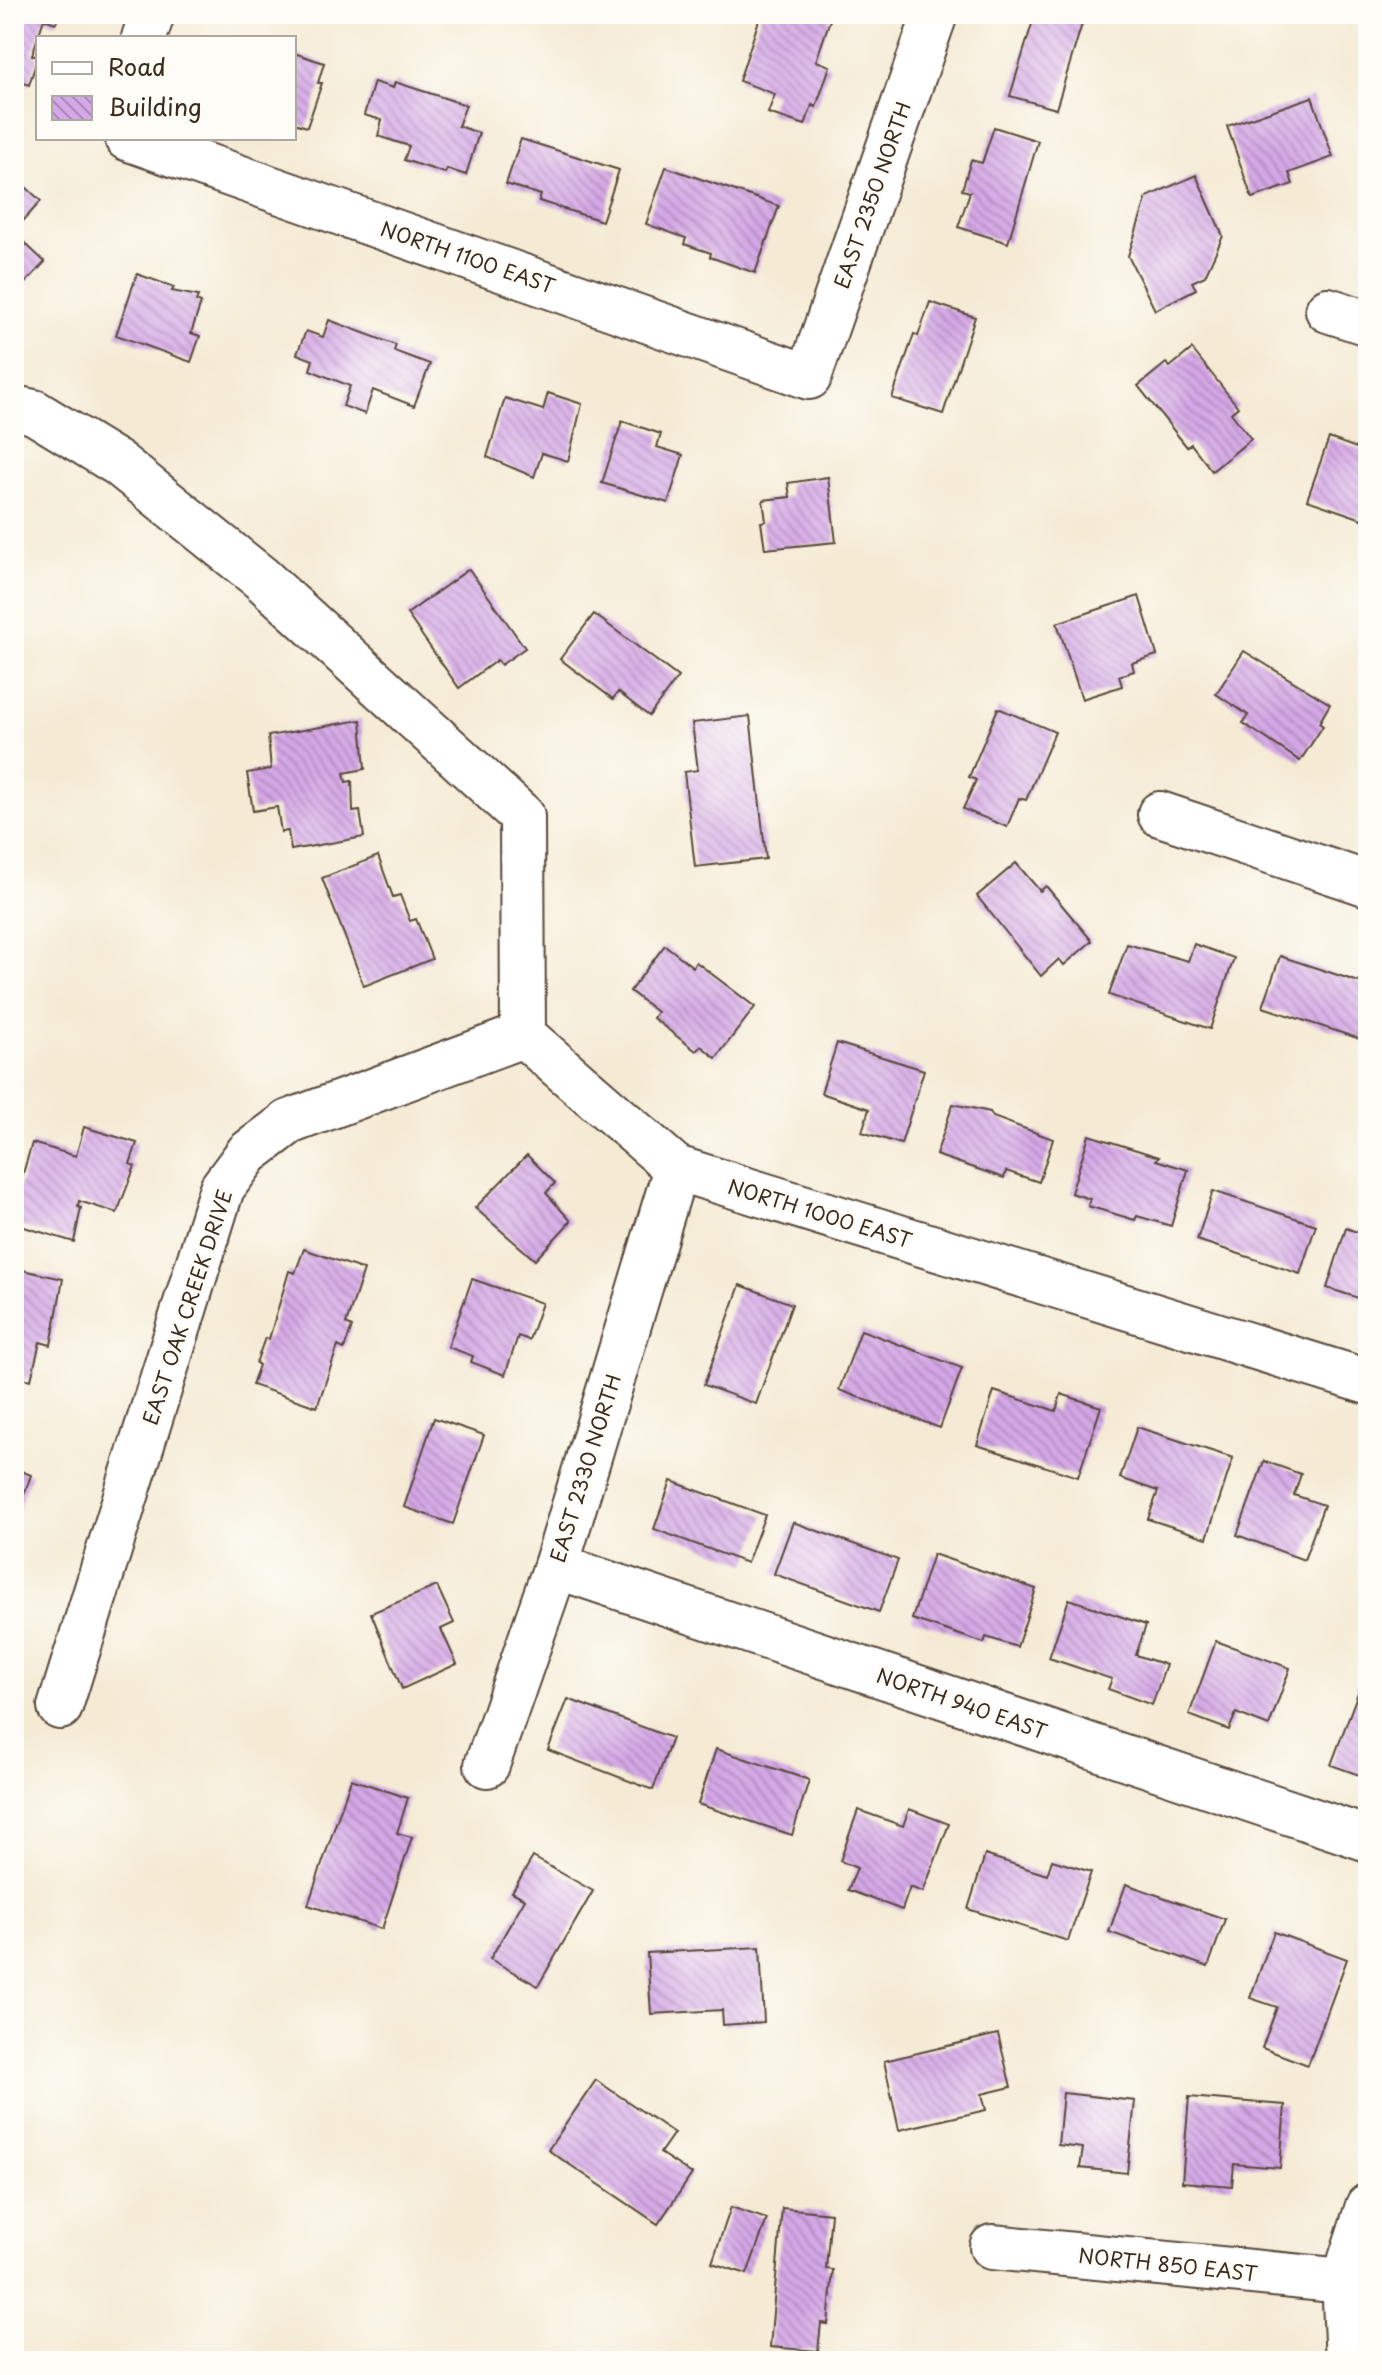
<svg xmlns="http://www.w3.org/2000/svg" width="1382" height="2375" font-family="'Playpen Sans',sans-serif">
<defs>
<pattern id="building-back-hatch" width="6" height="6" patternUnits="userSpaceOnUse" patternTransform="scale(2)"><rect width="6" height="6" fill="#d4a7e6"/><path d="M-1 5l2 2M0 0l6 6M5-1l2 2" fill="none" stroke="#ad88ba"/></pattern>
</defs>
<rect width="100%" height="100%" fill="#fdfcf7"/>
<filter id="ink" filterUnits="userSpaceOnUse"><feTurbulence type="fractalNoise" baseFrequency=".0125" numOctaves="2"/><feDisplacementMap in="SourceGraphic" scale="16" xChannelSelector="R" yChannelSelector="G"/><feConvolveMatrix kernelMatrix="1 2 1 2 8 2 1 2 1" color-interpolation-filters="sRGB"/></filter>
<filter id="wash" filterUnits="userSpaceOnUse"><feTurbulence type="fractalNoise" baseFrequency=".006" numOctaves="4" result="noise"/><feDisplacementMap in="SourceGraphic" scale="32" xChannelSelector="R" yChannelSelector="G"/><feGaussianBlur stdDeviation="1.8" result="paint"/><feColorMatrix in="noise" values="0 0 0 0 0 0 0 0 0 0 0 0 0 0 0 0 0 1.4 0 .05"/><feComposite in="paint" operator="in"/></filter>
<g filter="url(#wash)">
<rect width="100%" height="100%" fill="#f5ebd5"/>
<g id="blocks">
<g fill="url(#building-back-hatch)">
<polygon points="14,14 59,14 56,23 44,19 32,55 38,57 29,85 14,80"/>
<polygon points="761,14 832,14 816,61 830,66 816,107 812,105 805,125 768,113 775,94 739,81"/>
<polygon points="1035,14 1085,14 1056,109 1010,96"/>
<polygon points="294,53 324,63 318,83 322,83 307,127 294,123"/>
<polygon points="374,82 393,88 395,82 466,105 458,126 479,133 466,175 447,169 445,173 404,160 409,146 378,136 382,120 364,115"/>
<polygon points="1312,97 1333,157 1289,173 1293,184 1252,198 1227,126"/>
<polygon points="994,127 1038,141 1008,243 958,227 970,192 962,190 971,160 982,163"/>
<polygon points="521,139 619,170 602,221 539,201 541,195 506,184"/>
<polygon points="666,167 779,206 755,273 710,257 711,253 684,244 686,238 646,224"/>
<polygon points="1196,175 1223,236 1205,276 1192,282 1196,289 1155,310 1128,256 1147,197"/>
<polygon points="14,176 41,201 23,221 14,212"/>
<polygon points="14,233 45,262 14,295"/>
<polygon points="137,274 174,287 172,291 198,296 196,301 201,303 191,333 200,336 191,362 116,335"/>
<polygon points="930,302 975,317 943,414 892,398 914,334 918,336"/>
<polygon points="329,320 396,345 394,351 430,364 414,406 373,390 365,414 343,406 350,386 310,370 313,360 297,354 306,331 323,337"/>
<polygon points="1192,349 1238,407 1231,413 1251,439 1212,471 1191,444 1187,447 1138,386 1166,363 1170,367"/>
<polygon points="548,393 582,404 568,461 542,453 534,477 487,457 505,398 543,410"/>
<polygon points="622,421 661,434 657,447 683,455 668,503 602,483"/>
<polygon points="1368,433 1368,521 1307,500 1329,438 1362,450"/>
<polygon points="828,477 836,542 765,549 761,522 766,521 763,500 790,497 788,483"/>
<polygon points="469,569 525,648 501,665 497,660 459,688 407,614"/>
<polygon points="1139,596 1157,655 1132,663 1134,671 1119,676 1122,686 1082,699 1057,623"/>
<polygon points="594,614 678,677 649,716 618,692 613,699 560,659"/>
<polygon points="1244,651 1330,704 1319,723 1323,726 1300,761 1243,723 1248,715 1216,694"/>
<polygon points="998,708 1055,732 1026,800 1019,798 1007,827 963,809 976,780 969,777"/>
<polygon points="750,716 766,859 695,867 684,772 698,770 692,723"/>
<polygon points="361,720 365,769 344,773 346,782 352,781 353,812 360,811 364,837 291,850 288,831 281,832 277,807 253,811 247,773 271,769 268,736"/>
<polygon points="378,856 393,897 400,895 410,921 416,919 432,959 364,986 322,878"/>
<polygon points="1016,863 1040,891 1046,886 1092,941 1064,965 1059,959 1041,976 977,896"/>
<polygon points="1127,944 1188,961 1194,944 1234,958 1210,1029 1109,995"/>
<polygon points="665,945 693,967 696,962 755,1007 716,1058 701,1046 696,1051 653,1018 657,1012 630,991"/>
<polygon points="1280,956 1368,985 1366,1041 1263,1007"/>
<polygon points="837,1043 924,1070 901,1144 862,1132 869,1109 821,1093"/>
<polygon points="953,1104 990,1112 993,1117 1053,1139 1039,1182 1006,1171 1004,1178 936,1155"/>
<polygon points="84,1127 137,1143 130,1164 135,1166 117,1213 79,1201 78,1207 81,1208 74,1242 14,1224 14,1186 19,1187 32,1143 76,1156"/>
<polygon points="1089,1135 1159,1157 1156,1160 1188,1170 1171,1226 1137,1216 1135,1220 1088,1206 1090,1199 1071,1193"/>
<polygon points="527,1155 555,1183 546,1193 571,1221 535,1260 475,1208"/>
<polygon points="1213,1191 1316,1225 1300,1274 1197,1240"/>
<polygon points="1346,1228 1368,1236 1368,1301 1327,1288"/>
<polygon points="304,1249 364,1270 346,1324 352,1327 344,1349 338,1346 317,1407 252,1385 259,1365 256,1363 265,1338 269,1339 289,1271 295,1273"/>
<polygon points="18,1269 63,1279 51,1345 40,1342 31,1380 14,1376 14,1286"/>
<polygon points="472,1279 542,1303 529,1340 518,1336 505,1375 471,1362 473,1356 448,1347"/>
<polygon points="740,1285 792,1304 756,1404 704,1385"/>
<polygon points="861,1330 962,1368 940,1428 839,1390"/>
<polygon points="14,1384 19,1392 15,1407 14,1407"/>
<polygon points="994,1391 1056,1411 1061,1394 1101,1407 1078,1477 977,1445"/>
<polygon points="434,1418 484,1435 453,1524 404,1507"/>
<polygon points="1137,1427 1233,1458 1207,1538 1148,1519 1158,1491 1120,1478"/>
<polygon points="1264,1461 1301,1474 1294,1495 1324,1505 1304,1560 1237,1535"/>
<polygon points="14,1468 31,1475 14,1522"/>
<polygon points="671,1481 765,1515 747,1563 654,1529"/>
<polygon points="793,1522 898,1560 879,1612 774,1574"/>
<polygon points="933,1554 1036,1589 1017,1647 986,1637 984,1643 912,1619"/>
<polygon points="437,1586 454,1623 441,1629 457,1664 402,1689 371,1613"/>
<polygon points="1069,1599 1146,1625 1136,1655 1166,1665 1152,1705 1108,1689 1112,1679 1049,1658"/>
<polygon points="1216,1641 1290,1668 1269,1726 1236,1713 1229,1730 1189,1715"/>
<polygon points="1368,1666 1368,1778 1331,1765"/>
<polygon points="568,1699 672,1738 653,1790 548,1750"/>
<polygon points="716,1749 809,1780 792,1835 698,1804"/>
<polygon points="351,1779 408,1798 397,1833 412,1837 382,1929 308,1905"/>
<polygon points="909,1809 949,1824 923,1892 910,1887 902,1910 848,1890 857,1868 840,1861 858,1810 903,1826"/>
<polygon points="985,1855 1047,1875 1052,1860 1091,1872 1068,1941 968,1909"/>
<polygon points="533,1857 593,1891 538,1986 490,1959 525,1899 512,1892"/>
<polygon points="1126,1884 1225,1919 1208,1967 1109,1932"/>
<polygon points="1274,1932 1347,1959 1308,2065 1262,2048 1277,2007 1250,1998"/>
<polygon points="760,1947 764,2022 723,2025 722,2010 651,2014 647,1953"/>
<polygon points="998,2034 1011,2087 982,2094 986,2110 899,2130 884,2061"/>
<polygon points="596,2080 674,2133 660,2153 692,2174 658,2224 548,2150"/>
<polygon points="1063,2093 1135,2101 1127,2173 1080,2168 1083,2148 1058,2145"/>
<polygon points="1189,2097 1285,2105 1280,2168 1234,2164 1232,2186 1182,2182"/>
<polygon points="731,2207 767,2219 747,2274 712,2263"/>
<polygon points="782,2208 831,2213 826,2269 833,2270 828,2324 821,2323 818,2351 770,2347"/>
</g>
</g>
</g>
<g filter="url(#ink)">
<use href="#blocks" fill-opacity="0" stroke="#574739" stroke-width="2"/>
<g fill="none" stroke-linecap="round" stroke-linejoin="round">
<g stroke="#574739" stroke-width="48">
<g id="minor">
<polyline points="144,38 152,14"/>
<polyline points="127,138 809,377 935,14"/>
<polyline points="1328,310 1368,323"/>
<polyline points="14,408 34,412 119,464 261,578 522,816 523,1035 676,1168 1368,1382"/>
<polyline points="1160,814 1368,884"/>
<polyline points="556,1566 1368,1839"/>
<polyline points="60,1707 222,1188 248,1153 289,1122 523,1035"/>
<polyline points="487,1765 556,1566 676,1168"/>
<polyline points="992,2247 1344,2281"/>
<polyline points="1348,2361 1344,2281 1368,2206"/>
</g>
</g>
<use href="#minor" stroke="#fff" stroke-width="44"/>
</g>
</g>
<g text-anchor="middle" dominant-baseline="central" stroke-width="6" stroke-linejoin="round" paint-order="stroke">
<g font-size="20" fill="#3b2a1e" stroke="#fdfcf7">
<text transform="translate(872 195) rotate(-71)">EAST 2350 NORTH</text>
<text transform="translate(468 257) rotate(19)">NORTH 1100 EAST</text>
<text transform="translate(820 1213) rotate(17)">NORTH 1000 EAST</text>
<text transform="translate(187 1307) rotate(-72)">EAST OAK CREEK DRIVE</text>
<text transform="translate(585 1468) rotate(-73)">EAST 2330 NORTH</text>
<text transform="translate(962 1703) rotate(19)">NORTH 940 EAST</text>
<text transform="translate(1168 2264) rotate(6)">NORTH 850 EAST</text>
</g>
</g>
<rect width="1382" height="2375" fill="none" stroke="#fdfcf7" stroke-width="48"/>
<rect x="36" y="36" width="260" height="104" fill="#fdfcf7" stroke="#afa8a0" stroke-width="2"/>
<rect x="52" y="62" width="40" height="12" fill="#ffffff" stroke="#afa8a0" stroke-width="2"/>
<text x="108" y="76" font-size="24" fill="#3b2a1e">Road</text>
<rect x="52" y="96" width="40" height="24" fill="url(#building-back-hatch)" stroke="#afa8a0" stroke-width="2"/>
<text x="108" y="116" font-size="24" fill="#3b2a1e">Building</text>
</svg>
